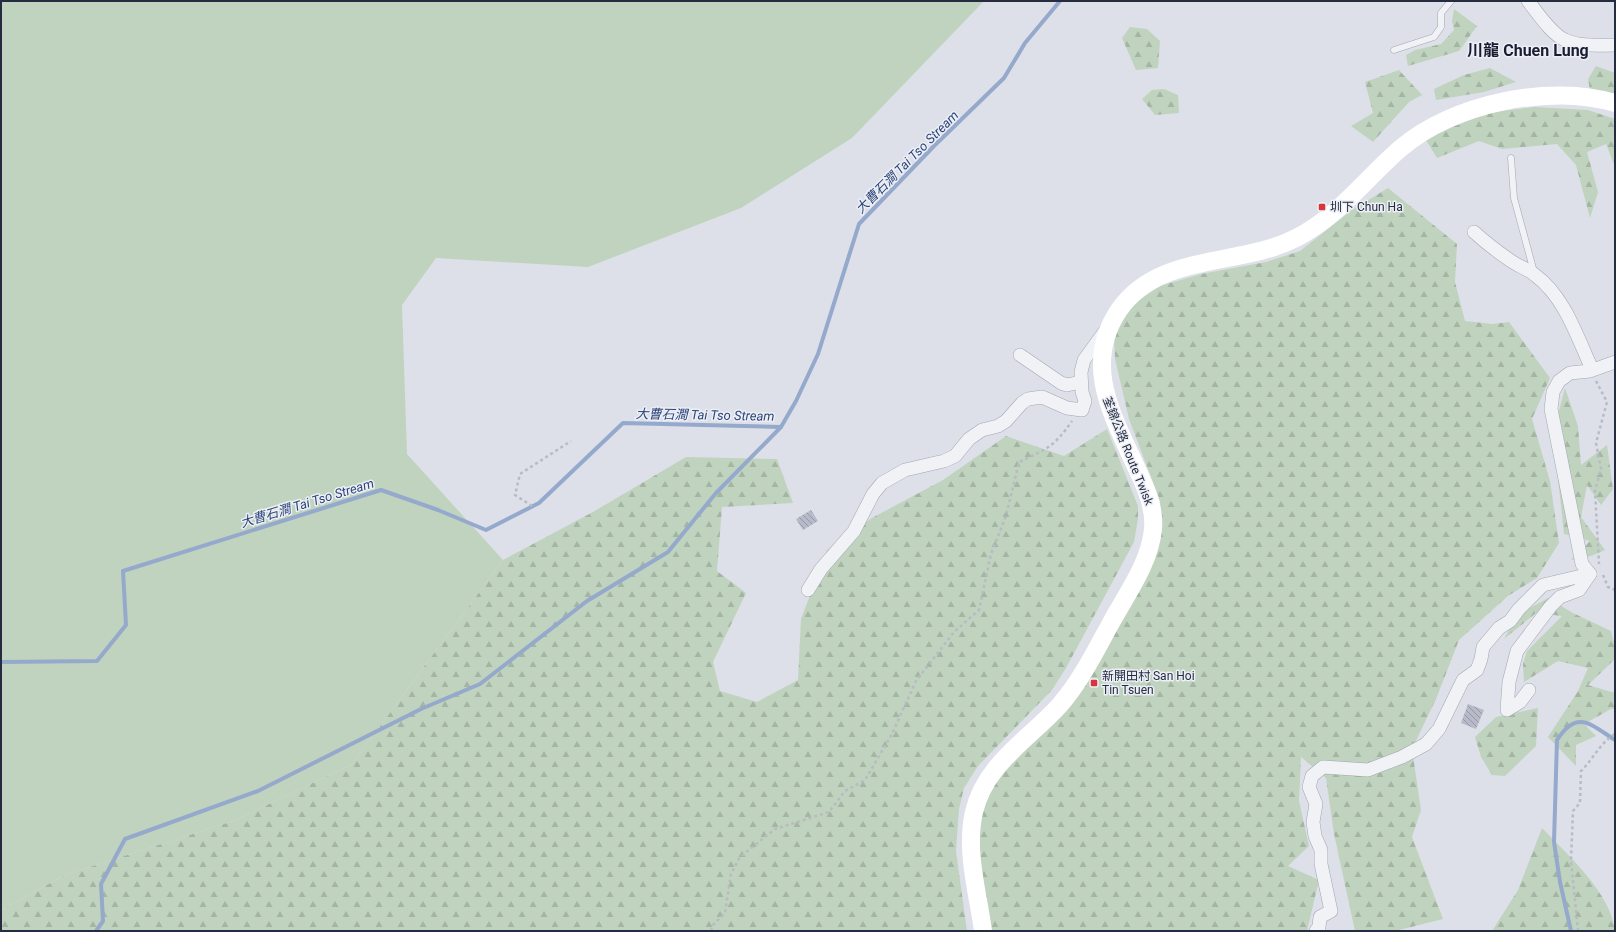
<svg xmlns="http://www.w3.org/2000/svg" width="1616" height="932" font-family="Roboto,'Noto Sans TC',sans-serif">
<defs>
<pattern id="forest-firs" width="22" height="20" patternUnits="userSpaceOnUse"><rect width="22" height="20" fill="#c0d3be"/><path d="M5 1l3.5 6h-7zM16 11l3.5 6h-7z" fill="#a5b5a4"/></pattern>
<pattern id="building-back-hatch" width="6" height="6" patternUnits="userSpaceOnUse"><rect width="6" height="6" fill="#b7bbc9"/><path d="M-1 5l2 2M0 0l6 6M5-1l2 2" fill="none" stroke="#9598a5"/></pattern>
</defs>
<rect width="100%" height="100%" fill="#dde0e8"/>
<polygon fill="#c0d3be" points="1,1 984,1 852,138 741,208 588,267 436,258 402,305 407,454 503,560 352,764 236,820 65,875 1,910"/>
<g fill="url(#forest-firs)">
<polygon points="1454,9 1477,26 1459,51 1408,66 1406,55 1415,50 1441,44 1454,30 1452,21"/>
<polygon points="1130,27 1147,29 1160,41 1158,68 1136,70 1122,38"/>
<polygon points="1596,66 1615,73 1615,95 1590,90 1588,79"/>
<polygon points="1490,68 1516,82 1484,92 1436,100 1434,89 1464,75"/>
<polygon points="1399,70 1422,95 1409,102 1373,142 1351,126 1373,113 1365,82"/>
<polygon points="1164,89 1178,95 1179,113 1155,115 1142,99 1152,90"/>
<polygon points="1535,107 1588,110 1615,119 1615,167 1606,144 1587,152 1598,192 1590,218 1576,165 1557,144 1502,149 1479,141 1437,158 1426,140 1451,125 1486,113"/>
<polygon points="1388,188 1457,244 1455,282 1465,321 1493,324 1509,322 1550,378 1532,419 1550,481 1559,543 1537,578 1508,596 1459,640 1436,699 1412,749 1421,810 1412,837 1443,919 1395,931 1355,931 1334,834 1326,778 1301,757 1299,801 1309,846 1288,866 1319,880 1307,931 990,931 979,850 981,813 996,780 1070,705 1161,521 1160,501 1129,419 1115,359 1114,335 1118,314 1160,286 1201,274 1266,262 1300,251 1352,210"/>
<polygon points="1565,388 1578,426 1581,465 1607,445 1613,489 1601,505 1587,485 1581,517 1605,550 1591,556 1571,560 1590,541 1564,534 1556,460 1551,441"/>
<polygon points="1107,429 1138,506 1138,519 1134,542 1066,668 1052,690 978,766 964,788 959,809 956,851 967,931 1,931 1,910 65,875 236,820 352,764 503,560 593,512 686,457 777,459 793,503 722,507 717,571 746,593 713,662 720,691 757,702 798,680 801,619 827,550 872,518 943,480 1006,436 1064,456"/>
<polygon points="1548,598 1573,613 1611,631 1615,647 1615,659 1588,685 1615,693 1615,709 1611,709 1584,724 1596,736 1576,745 1576,766 1548,737 1578,691 1588,668 1558,661 1524,682 1523,664 1527,651 1562,616 1536,613 1504,639 1517,615"/>
<polygon points="1538,708 1536,746 1505,776 1492,775 1481,757 1475,737 1496,717"/>
<path d="M1542,828c25,26 69,65 73,103h-123l26,-41z"/>
</g>
<g fill="none" stroke-linecap="round" stroke-linejoin="round">
<g stroke="#95a9cc" stroke-width="4">
<polyline points="1,662 97,661 126,625 123,571 381,490 438,510 486,530 539,503 623,423 781,427 796,401 818,354 859,224 934,146 1004,78 1025,43 1060,1"/>
<polyline points="96,931 103,921 101,884 125,839 258,791 421,709 480,684 587,601 668,552 716,493 781,427"/>
<path d="M1571,931l-11,-49 -6,-40 3,-102c20,-31 33,-16 58,0"/>
</g>
</g>
<g fill="url(#building-back-hatch)">
<polygon points="811,510 818,521 803,530 796,519"/>
<polygon points="1468,704 1484,710 1476,729 1461,723"/>
</g>
<g fill="none" stroke-linecap="round" stroke-linejoin="round">
<g stroke="#a2a6b2" stroke-width="7">
<g id="service">
<polyline points="1394,50 1434,37 1441,27 1441,13 1451,1"/>
<polyline points="1511,158 1514,198 1534,272"/>
</g>
</g>
<g stroke="#a2a6b2" stroke-width="14">
<g id="minor">
<path d="M1528,1c9,11 23,33 37,39 15,7 34,5 50,5"/>
<path d="M1474,232c12,11 24,20 37,29 7,5 17,8 24,14 30,22 42,62 57,94"/>
<polyline points="1020,355 1061,383 1067,385 1081,382"/>
<polyline points="808,590 821,569 854,531 873,494 882,483 905,470 944,461 955,456 969,439 982,430 998,426 1006,421 1022,403 1028,399 1042,397 1067,408 1082,410 1085,401 1082,392 1081,372 1084,360 1105,331"/>
<polyline points="1529,690 1520,702 1507,710 1509,682 1517,651 1550,607 1560,597 1579,590 1590,574 1582,564 1551,409 1553,392 1559,381 1570,373 1590,371 1615,362"/>
<polyline points="1316,931 1319,927 1320,917 1331,911 1321,864 1321,850 1315,836 1313,822 1316,804 1309,787 1312,776 1323,767 1368,770 1402,757 1426,744 1439,729 1463,680 1477,670 1481,659 1483,647 1499,628 1510,621 1519,609 1543,585 1590,574"/>
</g>
</g>
<g stroke="#b7bbc3" stroke-width="2.5" stroke-dasharray="3 3" stroke-linecap="butt">
<polyline points="1596,381 1607,402 1596,443 1601,469 1595,491 1599,564"/>
<polyline points="532,506 515,495 520,474 571,441"/>
<polyline points="1603,575 1608,587 1615,590"/>
<path d="M711,931l2,-6 12,-12 6,-39 9,-17 35,-28 54,-17 16,-21 20,-11 27,-46 24,-53 38,-49 25,-22 12,-56 15,-38 13,-54c28,-13 35,-15 53,-41"/>
<path d="M1578,931l-7,-71 2,-49 7,-8 1,-32c13,-13 19,-28 34,-37"/>
</g>
<use href="#service" stroke="#f0f2f6" stroke-width="6"/>
<use href="#minor" stroke="#f0f2f6" stroke-width="13"/>
<path stroke="#fff" stroke-width="18" d="M983,931c-5,-38 -18,-80 -9,-119 11,-48 54,-72 85,-106 22,-25 37,-56 53,-85 16,-29 38,-59 41,-92 2,-21 -7,-41 -16,-60 -24,-53 -55,-104 -18,-159 40,-58 121,-43 177,-72 42,-21 70,-60 105,-90 51,-44 149,-65 214,-45"/>
</g>
<g fill="#d9363b" stroke="#edeff6" stroke-width="1.5">
<rect x="1318" y="203" width="8" height="8" rx="2"/>
<rect x="1090" y="679" width="8" height="8" rx="2"/>
</g>
<g text-anchor="middle" dominant-baseline="central" stroke-width="3" stroke-linejoin="round" paint-order="stroke">
<g font-size="12" fill="#252c40" stroke="#edeff6" text-anchor="start">
<text x="1330" y="207">圳下 Chun Ha</text>
<text x="1102" y="676">新開田村 San Hoi<tspan x="1102" dy="14">Tin Tsuen</tspan></text>
</g>
<g font-size="12" fill="#252c40" stroke="#edeff6">
<text transform="translate(1128 451) rotate(68)">荃錦公路 Route Twisk</text>
</g>
<g font-size="13" font-style="italic" fill="#2c4578" stroke="#edeff6">
<text transform="translate(907 162) rotate(-45)">大曹石澗 Tai Tso Stream</text>
<text transform="translate(705 415) rotate(1)">大曹石澗 Tai Tso Stream</text>
<text transform="translate(307 503) rotate(-17)">大曹石澗 Tai Tso Stream</text>
</g>
<g font-size="16" font-weight="bold" fill="#181d31" stroke="#edeff6">
<text x="1528" y="50">川龍 Chuen Lung</text>
</g>
</g>
<rect width="1616" height="932" fill="none" stroke="#252c40" stroke-width="4"/>
</svg>
